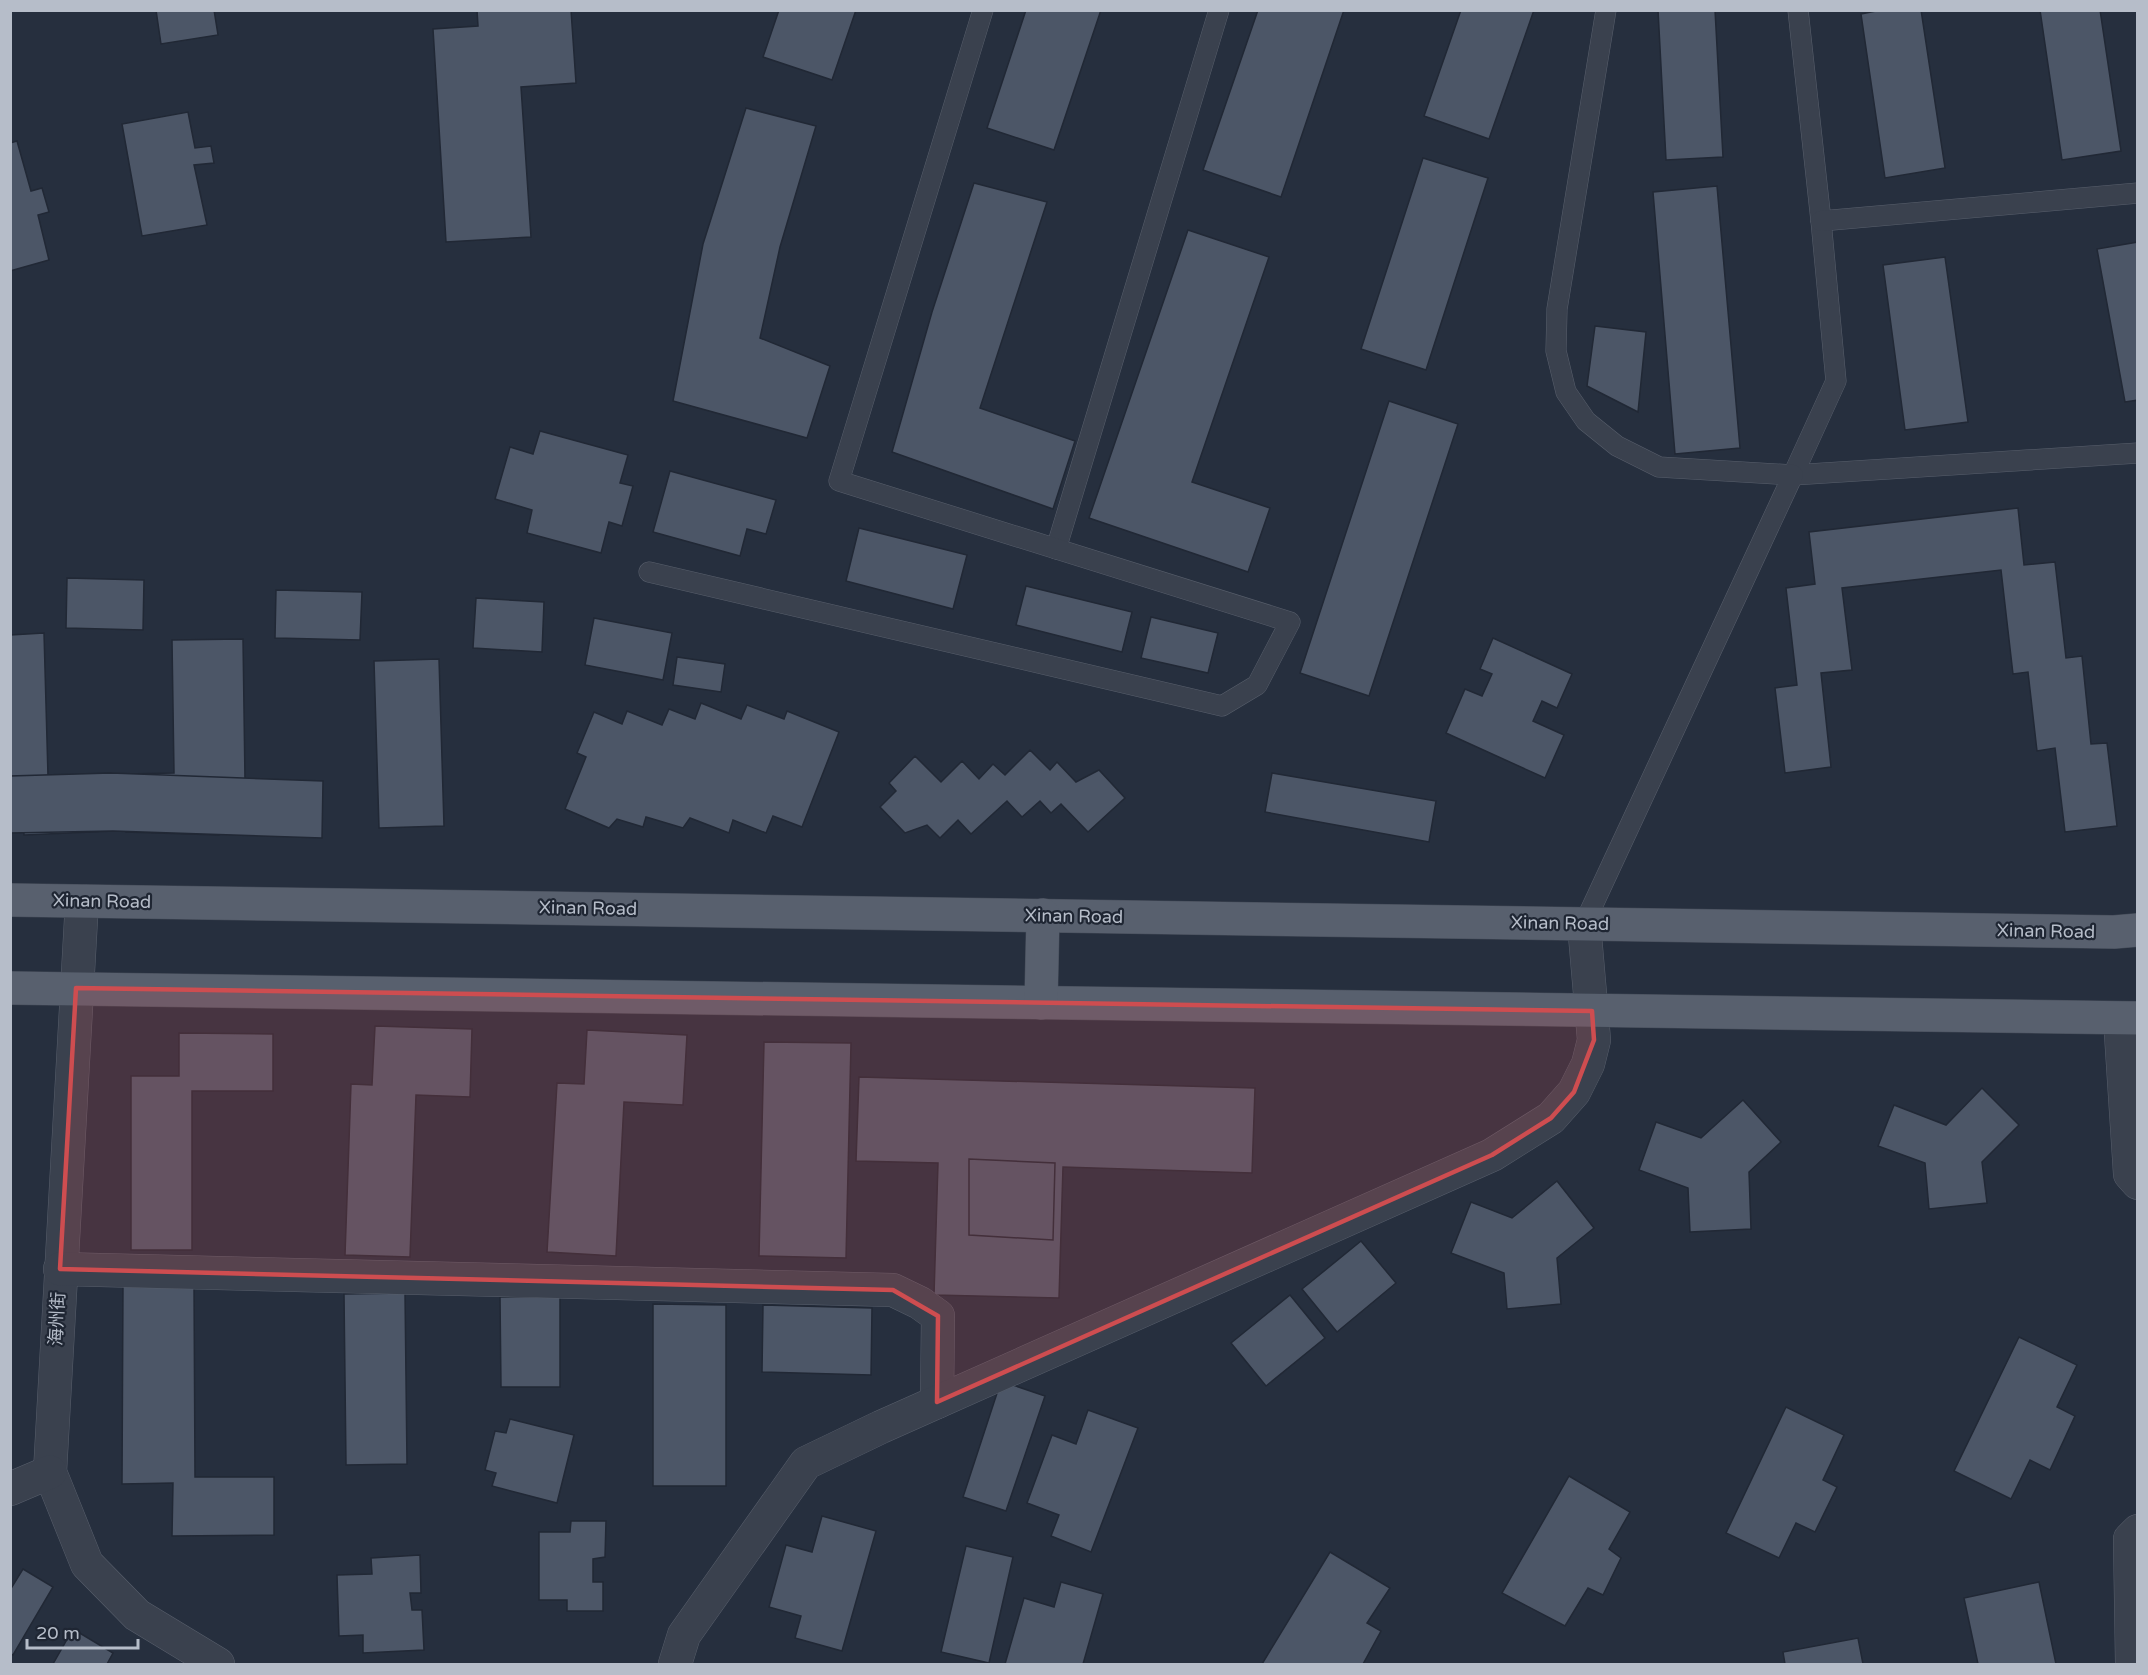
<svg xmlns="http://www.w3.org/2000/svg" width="2148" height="1675" font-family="'Varela Round','Noto Sans SC',sans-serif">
<rect width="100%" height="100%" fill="#262f3e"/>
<g fill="#4c5667" stroke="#212835" stroke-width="1.5">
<polygon points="156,10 214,10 218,35 161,44"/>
<polygon points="477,10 571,10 576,83 521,87 531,237 446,242 433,29 478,26"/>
<polygon points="779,10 856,10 832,80 763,57"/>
<polygon points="1026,10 1101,10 1054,150 987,128"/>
<polygon points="1258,10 1344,10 1281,197 1203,170"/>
<polygon points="1461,10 1534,10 1489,139 1424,116"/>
<polygon points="1658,10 1715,10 1723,157 1666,160"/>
<polygon points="1881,10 1921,10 1945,168 1885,178 1861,14"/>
<polygon points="2040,10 2100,10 2121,151 2062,160"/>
<polygon points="746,108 816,126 780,247 760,338 830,366 807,438 673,401 703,244"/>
<polygon points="188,112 195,148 211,146 214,163 194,165 207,225 142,236 122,124"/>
<polygon points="17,141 31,191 42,188 49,212 38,215 49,260 10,271 10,143"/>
<polygon points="1423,158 1488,178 1426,370 1361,349"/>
<polygon points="974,183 1047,202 980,408 1075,441 1053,509 892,452 932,312"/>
<polygon points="1717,186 1740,448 1675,454 1653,192"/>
<polygon points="1188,230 1269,257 1192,482 1270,508 1248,572 1089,518"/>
<polygon points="2138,242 2138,400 2125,402 2097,249"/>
<polygon points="1945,257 1968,422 1905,430 1883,265"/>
<polygon points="1595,326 1646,332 1638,412 1587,386"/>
<polygon points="1389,401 1458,424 1369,696 1300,673"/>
<polygon points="540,431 628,455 620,483 633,486 622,526 609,522 601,553 527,533 532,510 495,499 510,447 533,454"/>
<polygon points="670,471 776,500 766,534 747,529 740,556 653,532"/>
<polygon points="2018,508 2024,565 2055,562 2066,658 2082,656 2091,744 2107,743 2117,826 2065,832 2055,748 2037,751 2028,672 2013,674 2001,570 1842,588 1852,670 1821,673 1831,767 1785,773 1775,688 1797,685 1786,588 1815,584 1809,532"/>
<polygon points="859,528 967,555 953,609 846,581"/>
<polygon points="67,578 144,580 143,630 66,628"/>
<polygon points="1026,586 1132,612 1122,652 1016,625"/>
<polygon points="276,590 362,592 360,640 275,638"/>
<polygon points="476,598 544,602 542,652 473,648"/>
<polygon points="1151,617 1218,633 1208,673 1141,658"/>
<polygon points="594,618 672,633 663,680 585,665"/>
<polygon points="44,633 48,776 111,773 113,831 24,835 22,781 10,782 10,635"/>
<polygon points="1493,638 1572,674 1557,708 1542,701 1533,721 1564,735 1545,778 1446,733 1465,689 1482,696 1492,674 1480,669"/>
<polygon points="243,639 245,780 218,780 219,835 126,832 125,774 174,773 172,640"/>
<polygon points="677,657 725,664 721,692 673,685"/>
<polygon points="439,659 444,826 379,828 374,661"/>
<polygon points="701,703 741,719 747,705 784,719 787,711 839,732 802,827 773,816 766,833 733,820 729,833 690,818 683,828 646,817 643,827 617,819 609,828 565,809 586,757 577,753 594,712 622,724 627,711 662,725 669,709 695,719"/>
<polygon points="1030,750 1050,770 1057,762 1076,782 1099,770 1125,798 1088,832 1061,804 1051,813 1040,801 1022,817 1007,801 971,834 958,820 940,838 927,825 905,833 880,807 896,791 889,783 915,756 941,782 962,761 979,779 993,764 1005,775"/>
<polygon points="111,773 323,781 322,838 113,831 10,833 10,776"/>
<polygon points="1272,773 1436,801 1429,842 1265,812"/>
<polygon points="375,1026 472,1029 470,1097 416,1095 410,1257 345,1255 351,1084 372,1085"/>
<polygon points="587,1030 687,1035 683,1105 624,1102 616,1256 547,1252 557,1083 584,1084"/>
<polygon points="179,1033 273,1034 273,1091 192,1091 192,1250 131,1250 131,1076 179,1076"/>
<polygon points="764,1042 851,1043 846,1258 759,1256"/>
<polygon points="859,1077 1255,1088 1252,1173 1063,1167 1059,1298 934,1295 938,1163 856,1161"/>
<polygon points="1982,1088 2019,1125 1982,1162 1987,1203 1929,1209 1925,1163 1878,1146 1894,1105 1946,1125"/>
<polygon points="1743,1100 1781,1142 1749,1172 1751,1229 1690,1232 1688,1188 1639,1170 1656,1122 1701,1138"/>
<polygon points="969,1159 1055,1163 1053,1240 969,1235"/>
<polygon points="1557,1181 1594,1228 1557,1258 1561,1304 1507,1309 1504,1273 1451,1253 1471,1202 1512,1218"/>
<polygon points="1361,1241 1396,1283 1337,1332 1302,1289"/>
<polygon points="123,1283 194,1283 195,1477 274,1477 274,1535 172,1536 173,1483 122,1484"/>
<polygon points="405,1293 407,1464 346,1465 344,1294"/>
<polygon points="1290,1295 1325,1338 1266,1386 1231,1343"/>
<polygon points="500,1297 560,1297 560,1387 501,1387"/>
<polygon points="653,1304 726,1305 726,1486 653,1486"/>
<polygon points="763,1305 872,1308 871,1375 762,1372"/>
<polygon points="2019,1337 2077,1365 2057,1407 2075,1416 2050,1470 2030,1460 2011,1499 1954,1471"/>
<polygon points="1001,1381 1045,1396 1006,1511 963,1497"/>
<polygon points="1786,1407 1844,1435 1823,1480 1837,1487 1815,1532 1796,1523 1779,1558 1726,1533"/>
<polygon points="1088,1410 1138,1428 1091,1552 1051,1536 1059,1515 1027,1503 1052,1435 1076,1444"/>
<polygon points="510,1419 574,1435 557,1503 492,1486 496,1473 485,1470 495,1431 506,1433"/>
<polygon points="1569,1476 1630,1512 1609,1549 1621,1558 1603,1595 1588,1588 1565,1626 1502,1593"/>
<polygon points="822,1516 876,1531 842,1651 795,1638 801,1616 769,1607 786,1545 812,1552"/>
<polygon points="571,1521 606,1521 605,1557 593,1559 593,1582 603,1582 603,1611 567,1611 567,1600 539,1600 539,1532 570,1532"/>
<polygon points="966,1546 1013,1557 989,1663 941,1652"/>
<polygon points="1330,1552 1390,1588 1367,1623 1381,1631 1363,1664 1262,1664"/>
<polygon points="420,1555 421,1593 410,1593 412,1610 422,1610 424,1650 363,1653 363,1635 339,1636 337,1575 372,1574 371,1558"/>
<polygon points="23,1569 53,1587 13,1655 10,1653 10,1590"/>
<polygon points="1061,1582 1103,1594 1083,1664 1005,1664 1024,1598 1054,1607"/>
<polygon points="2039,1582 2056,1664 1978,1664 1964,1598"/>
<polygon points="73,1629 113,1653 107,1664 53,1664"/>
<polygon points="1858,1638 1863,1664 1785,1664 1783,1652"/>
</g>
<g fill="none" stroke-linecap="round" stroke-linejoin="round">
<g stroke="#585f6c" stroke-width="21">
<g id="service">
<polyline points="1798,10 1821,221 1836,381 1793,475 2138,453"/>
<polyline points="1821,221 2138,193"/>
<polyline points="1056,549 1219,10"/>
<polyline points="649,572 1222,706 1257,685 1290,622 839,481 983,10"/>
<polyline points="1584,924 1793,475 1659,467 1617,446 1586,421 1566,392 1556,351 1557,309 1606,10"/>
</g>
</g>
<g stroke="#585f6c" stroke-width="34">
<g id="minor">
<polyline points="82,901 50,1472 87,1564 137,1615 218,1664"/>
<polyline points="2120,1019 2130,1174 2138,1183"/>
<polyline points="60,1269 893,1290 920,1303 938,1316 937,1402"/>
<polyline points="10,1489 50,1472"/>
<polyline points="675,1664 684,1635 806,1463 881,1427 1492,1155 1551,1118 1574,1092 1588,1064 1594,1040 1584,924"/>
<polyline points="2132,1664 2130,1539 2138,1531"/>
</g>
</g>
<g stroke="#434a57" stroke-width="34">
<g id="primary">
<polyline points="10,900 2114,932 2138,930"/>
<polyline points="10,988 2138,1018"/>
<polyline points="1041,1003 1043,915"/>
</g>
</g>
<use href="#service" stroke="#3a414e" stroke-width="20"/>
<use href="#minor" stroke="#3a414e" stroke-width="33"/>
<use href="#primary" stroke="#58606e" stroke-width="33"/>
</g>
<path fill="#ce4d50" fill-opacity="0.2" stroke="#ce4d50" stroke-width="4.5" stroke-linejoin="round" d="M76,988l1516,23 2,29 -20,52 -23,26 -59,37 -555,247 1,-86 -45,-26 -833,-21z"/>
<g text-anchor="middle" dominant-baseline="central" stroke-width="4.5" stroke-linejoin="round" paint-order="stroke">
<g font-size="18" fill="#b6bdc9" stroke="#1f2633">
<text transform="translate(102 901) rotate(1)">Xinan Road</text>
<text transform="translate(588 908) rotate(1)">Xinan Road</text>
<text transform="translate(1074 916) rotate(1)">Xinan Road</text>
<text transform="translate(1560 923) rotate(1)">Xinan Road</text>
<text transform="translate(2046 931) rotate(1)">Xinan Road</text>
<text transform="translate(57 1319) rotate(-87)">海州街</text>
</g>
</g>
<rect width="2148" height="1675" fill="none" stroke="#b6bdc9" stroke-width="24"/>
<path d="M27 1639v9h111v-9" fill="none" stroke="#b6bdc9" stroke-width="3"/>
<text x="36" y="1639" font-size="18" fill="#b6bdc9" stroke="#1f2633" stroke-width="4.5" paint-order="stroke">20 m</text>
</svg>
